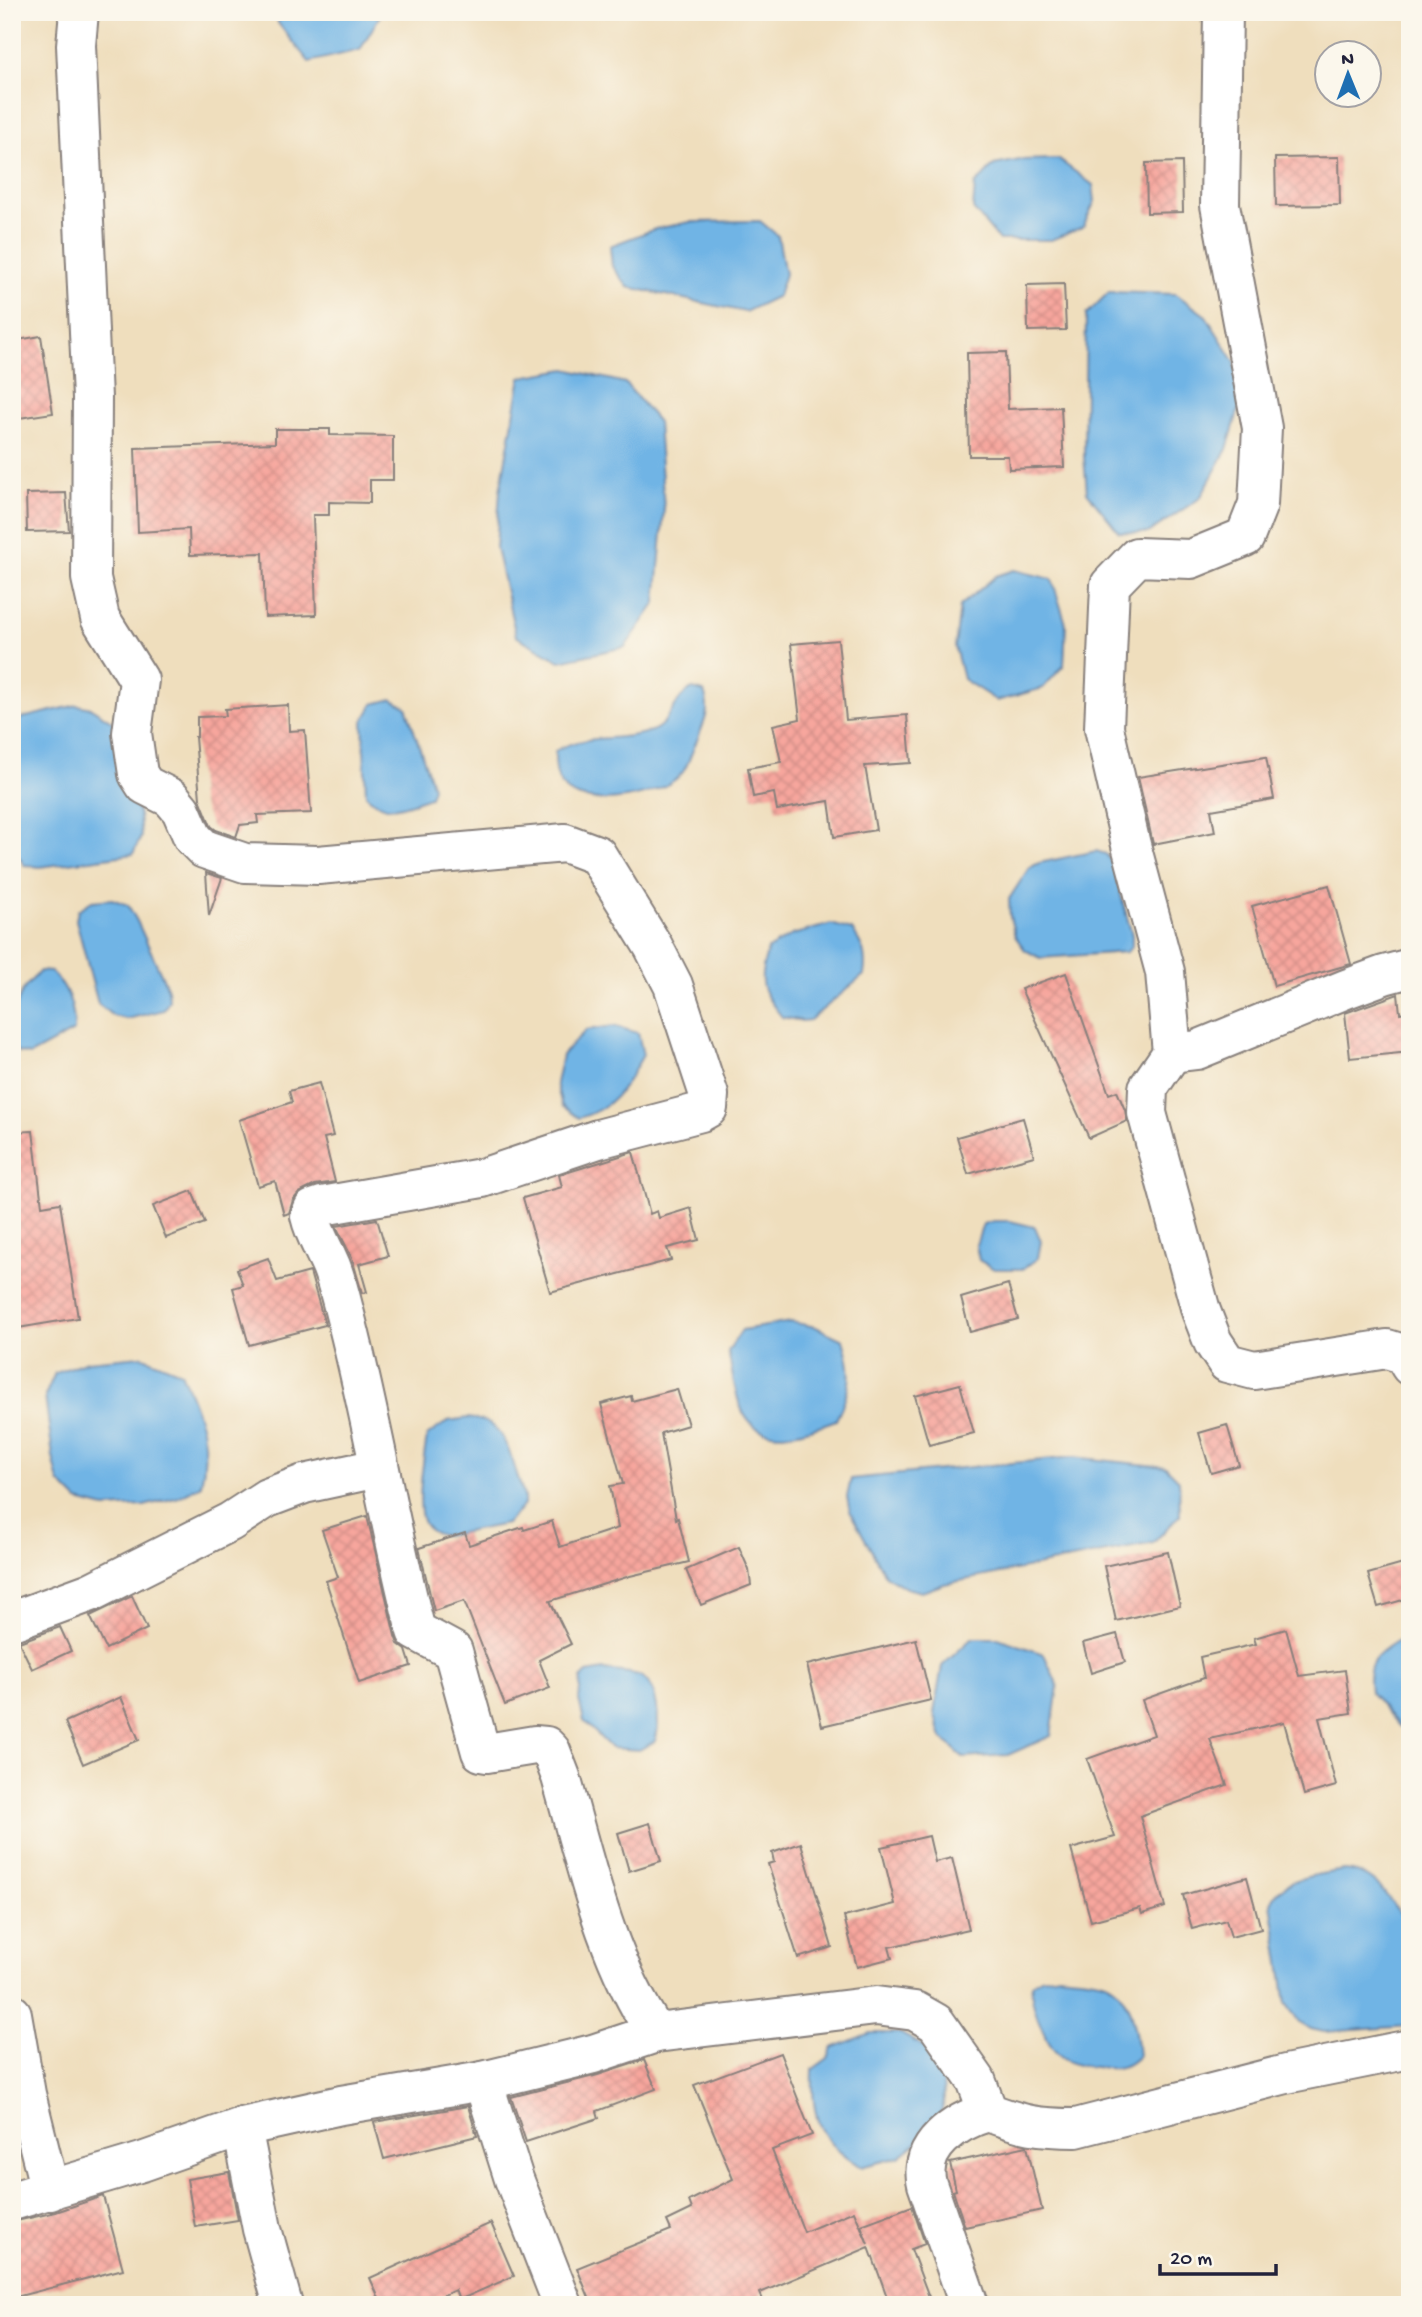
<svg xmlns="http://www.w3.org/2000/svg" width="1422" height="2317" font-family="'Gochi Hand',sans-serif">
<defs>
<pattern id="building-cross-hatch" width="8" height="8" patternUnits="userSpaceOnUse" patternTransform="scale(1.75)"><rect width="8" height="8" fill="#f7a69d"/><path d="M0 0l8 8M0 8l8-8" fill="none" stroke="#d38f88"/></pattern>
</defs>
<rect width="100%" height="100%" fill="#fbf7ec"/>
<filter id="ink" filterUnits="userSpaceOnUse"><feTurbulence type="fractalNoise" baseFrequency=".0143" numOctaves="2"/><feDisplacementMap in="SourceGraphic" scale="14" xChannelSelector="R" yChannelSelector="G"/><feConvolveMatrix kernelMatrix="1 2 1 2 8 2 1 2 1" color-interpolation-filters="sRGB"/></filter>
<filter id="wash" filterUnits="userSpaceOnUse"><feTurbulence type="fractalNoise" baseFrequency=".00686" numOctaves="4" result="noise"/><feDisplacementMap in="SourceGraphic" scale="28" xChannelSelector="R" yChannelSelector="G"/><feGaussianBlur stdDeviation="1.57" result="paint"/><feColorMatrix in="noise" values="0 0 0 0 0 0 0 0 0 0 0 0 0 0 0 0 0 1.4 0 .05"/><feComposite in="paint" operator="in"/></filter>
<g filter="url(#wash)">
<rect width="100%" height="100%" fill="#efdebd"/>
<g fill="#6fb4e5" stroke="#486b90" stroke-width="2">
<polygon points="277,12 382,12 360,50 309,62 278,23"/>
<polygon points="1058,159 1093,185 1095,201 1083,227 1051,240 999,240 973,209 975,185 994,165 1020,160"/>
<polygon points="760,221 778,236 785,274 778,296 745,312 628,287 612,266 610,246 655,229 690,222"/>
<polygon points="1109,292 1176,294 1206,316 1235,362 1239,409 1227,449 1200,498 1148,533 1119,532 1087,492 1084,457 1086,315"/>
<polygon points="566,369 625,383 658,422 664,509 656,603 625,647 560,661 516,636 496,548 500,491 521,377"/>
<polygon points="1014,570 1052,579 1066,624 1064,665 1043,688 997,701 963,679 955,647 960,606 996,576"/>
<path d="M693,689l11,3c7,17 1,29 -6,46 -5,10 -9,25 -15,34 -18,25 -98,40 -120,15 -8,-10 -8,-24 -8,-36 33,-19 63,-8 96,-20 20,-6 22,-34 42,-42z"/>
<path d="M392,699l14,8 27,80 -3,10c-27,8 -40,20 -64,-2l-3,-74 10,-17z"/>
<polygon points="77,705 91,708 113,722 139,815 141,837 133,854 40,867 24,865 12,845 12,723 22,718"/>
<polygon points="1096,851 1106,854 1112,863 1132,935 1132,946 1127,952 1040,958 1025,950 1015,936 1010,917 1009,899 1029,868 1039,863"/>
<polygon points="112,899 128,905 137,921 168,989 169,1000 164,1010 127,1019 113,1016 98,1004 76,920 78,910 92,901"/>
<path d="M831,924l21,6c11,15 15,26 12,45l-54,45 -8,1 -20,-4c-22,-28 -25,-33 -14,-68l24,-14z"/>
<path d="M40,971l11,1c17,16 24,36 23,59l-44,24 -13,-3c-9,-14 -3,-45 5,-60 4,-7 12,-14 18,-21z"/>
<path d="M614,1026l24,7 5,22c-17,30 -28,53 -64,63l-17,-12 -6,-23 6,-28 24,-25z"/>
<polygon points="993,1221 1010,1221 1035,1227 1041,1241 1038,1258 1023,1269 994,1269 979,1260 976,1245 983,1224"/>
<path d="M791,1322l25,5 27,13c11,34 8,49 -7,80 -29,11 -77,29 -94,-10 -8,-17 -10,-41 -14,-59l14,-21z"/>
<path d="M141,1356l40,16c18,43 30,66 20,113l-22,12 -35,9 -39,2 -27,-7 -19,-19 -6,-25 -8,-61 10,-23 32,-12z"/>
<path d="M468,1418c7,1 16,2 22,6 20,14 26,51 34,72v9l-18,19 -61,12c-9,-2 -19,-6 -22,-15 -7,-20 1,-64 4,-85l21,-15z"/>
<polygon points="1073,1457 1166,1467 1179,1480 1180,1515 1153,1543 944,1584 922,1592 906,1588 885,1575 850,1512 847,1497 851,1479"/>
<polygon points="972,1638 998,1638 1044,1654 1058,1686 1051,1736 1008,1755 964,1758 942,1738 934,1713 942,1666"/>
<path d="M1397,1641h13v86h-10l-30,-35c-4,-29 4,-37 27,-51z"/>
<path d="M604,1670c10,2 24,1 34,5 21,8 23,49 17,66l-16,9 -28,-2 -27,-27 -5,-21 2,-21 6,-6z"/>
<path d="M1344,1870c31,1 44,29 62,51h4v105l-86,6 -13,-3 -12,-7 -13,-19 -15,-100c11,-27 47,-28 73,-33z"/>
<path d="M1059,1975c12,2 38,2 49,8 23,11 28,50 30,73 -10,11 -20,13 -34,12 -14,-2 -30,-1 -42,-10 -16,-12 -33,-55 -30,-74l9,-6z"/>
<path d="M870,2033h30l31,17 12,27 1,25 -5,18 -11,14 -29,23 -38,10c-43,-26 -50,-50 -48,-98l15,-11 4,-10z"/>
</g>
<g id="blocks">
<g fill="url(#building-cross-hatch)">
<polygon points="1339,157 1340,205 1276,206 1275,158"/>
<polygon points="1182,162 1183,212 1147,213 1146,163"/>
<polygon points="1064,284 1066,330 1028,331 1027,285"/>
<polygon points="41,336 53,413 12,419 12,341"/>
<polygon points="1006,352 1008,409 1061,407 1064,467 1009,469 1008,456 969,456 967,353"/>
<polygon points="275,429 330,429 330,435 393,436 393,480 370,480 370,503 329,502 329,515 313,515 316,615 265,617 263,553 190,555 189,529 138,532 135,448 275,443"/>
<polygon points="66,493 69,531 27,532 26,494"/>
<polygon points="838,640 846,720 907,715 911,763 865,766 876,830 834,837 829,801 777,810 774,793 753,797 748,768 781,762 773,725 800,719 791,644"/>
<polygon points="288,705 289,731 305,730 311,813 257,815 258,823 240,825 236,837 216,830 211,826 200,799 195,737 197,737 197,717 226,716 225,709"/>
<polygon points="1266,757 1274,799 1211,810 1215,832 1153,844 1138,777"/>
<polygon points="206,873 222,878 209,916"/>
<polygon points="1329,885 1351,964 1274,986 1252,906"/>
<polygon points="1066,973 1109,1094 1117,1091 1125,1110 1127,1121 1089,1138 1021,989"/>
<polygon points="1398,994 1400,1013 1410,1011 1410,1052 1350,1058 1345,1013"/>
<polygon points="319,1083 333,1136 324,1138 335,1182 315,1185 299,1193 293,1200 289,1213 284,1215 275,1181 258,1186 239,1120 292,1102 289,1091"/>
<polygon points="1023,1118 1034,1156 968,1174 957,1137"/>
<polygon points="33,1131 42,1206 60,1203 78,1318 12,1329 12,1132"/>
<polygon points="633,1152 650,1214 657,1211 659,1218 691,1208 699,1240 667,1248 671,1260 550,1292 523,1198 562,1187 559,1175"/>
<polygon points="192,1191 205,1223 166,1238 153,1206"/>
<polygon points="377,1219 388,1256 359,1264 367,1292 362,1293 352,1258 336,1226"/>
<polygon points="268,1258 277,1281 310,1272 325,1325 249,1345 233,1288 243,1285 237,1269"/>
<polygon points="1008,1284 1018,1319 970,1332 961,1298"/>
<polygon points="960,1384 974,1433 929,1445 915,1396"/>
<polygon points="677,1389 688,1425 661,1433 676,1519 678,1518 689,1562 630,1576 550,1601 571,1644 539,1660 550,1688 505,1705 464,1601 434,1611 419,1548 465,1533 469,1545 523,1527 524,1530 552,1521 560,1547 618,1528 610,1486 623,1484 601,1404 631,1396 632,1401"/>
<polygon points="1227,1425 1239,1465 1211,1473 1199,1433"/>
<polygon points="367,1516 395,1636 398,1644 406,1650 411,1666 359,1683 326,1581 338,1577 322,1530"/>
<polygon points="739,1547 749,1570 751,1585 701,1605 686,1570"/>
<polygon points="1168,1552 1180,1606 1116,1621 1104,1566"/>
<polygon points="1410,1562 1410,1598 1378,1607 1368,1574"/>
<polygon points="132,1596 147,1629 106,1649 90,1616"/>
<polygon points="60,1627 71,1651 32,1669 19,1642"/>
<polygon points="1286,1629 1299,1676 1345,1670 1351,1713 1319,1718 1336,1786 1304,1795 1284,1722 1210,1739 1227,1785 1140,1816 1165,1907 1142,1914 1140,1908 1091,1921 1071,1849 1115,1837 1087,1759 1154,1735 1142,1700 1204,1678 1200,1657 1256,1644 1254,1638"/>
<polygon points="1117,1634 1125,1662 1091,1673 1083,1643"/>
<polygon points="916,1639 931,1700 822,1726 807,1665"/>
<polygon points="121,1697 139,1740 83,1764 65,1722"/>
<polygon points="650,1823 661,1861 629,1871 618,1833"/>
<polygon points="929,1836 935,1862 952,1858 969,1929 889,1947 892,1958 857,1967 844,1917 895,1904 881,1847"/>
<polygon points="801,1843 832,1947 798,1958 768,1864 774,1862 772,1853"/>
<polygon points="1247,1877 1261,1929 1231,1937 1226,1920 1192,1929 1183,1895"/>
<polygon points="780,2053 812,2135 772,2150 804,2232 854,2211 868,2244 861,2225 912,2206 925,2244 911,2249 929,2297 908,2305 890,2305 869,2247 760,2293 765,2305 592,2305 577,2268 671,2230 667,2221 692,2209 689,2201 733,2179 694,2085"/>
<polygon points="644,2060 656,2089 597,2111 599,2118 526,2142 511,2097 598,2075"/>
<polygon points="468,2106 477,2136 384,2159 374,2122"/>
<polygon points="1027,2146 1042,2210 965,2227 953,2191 956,2190 950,2163"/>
<polygon points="229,2172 238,2220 195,2227 187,2179"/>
<polygon points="103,2196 123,2269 12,2298 12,2222 56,2212"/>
<polygon points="491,2223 514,2276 459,2300 455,2290 421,2305 382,2305 370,2278"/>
</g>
</g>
</g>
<g filter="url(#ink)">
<use href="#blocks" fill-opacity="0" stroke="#88807c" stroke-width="2"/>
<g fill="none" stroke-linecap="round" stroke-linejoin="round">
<g stroke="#88807c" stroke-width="42">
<g id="street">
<path d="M79,12l-3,33 16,353 -1,180 9,40 39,62 -7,53 6,41 7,11 26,13 10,12 12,28 11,11 41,14 73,2 247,-22 32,12 56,91 20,39 36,110 -1,13 -7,4 -103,27 -116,39 -160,28 -9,3 -3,7c4,18 14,33 21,50 7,18 11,37 16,56 26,102 43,207 69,309l37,20 28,101 6,1 48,-8 11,1 5,5 10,26c25,88 44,180 95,256"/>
<polyline points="1223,12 1220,205 1262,428 1258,504 1245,537 1191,559 1137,557 1110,585 1104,728 1131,845 1165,972 1172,1053 1148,1088 1147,1113 1201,1311 1213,1342 1227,1363 1254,1370 1387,1349 1403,1354 1410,1366"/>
<polyline points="1172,1053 1197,1050 1346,989 1384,975 1410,968"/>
<polyline points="12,1621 91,1592 230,1522 267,1498 304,1484 378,1468"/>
<polyline points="12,2014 26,2094 50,2191"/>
<polyline points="483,2081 514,2179 563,2305"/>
<polyline points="242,2127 262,2229 283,2305"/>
<path d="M12,2201l130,-39 100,-35 99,-22 142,-24 110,-27 63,-21 220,-27 39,5 21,12 40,57 12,32c34,13 51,16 88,16l210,-54 124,-25"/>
<path d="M969,2305l-42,-121c-10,-37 29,-63 61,-72"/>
</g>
</g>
<use href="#street" stroke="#fff" stroke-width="38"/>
</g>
</g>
<rect width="1422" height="2317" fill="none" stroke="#fbf7ec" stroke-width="42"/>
<g transform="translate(1348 74) rotate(359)"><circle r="33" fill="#fbf7ec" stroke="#a4a2a5" stroke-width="2"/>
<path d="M0-5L12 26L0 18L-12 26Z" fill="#1f6fb2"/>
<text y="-10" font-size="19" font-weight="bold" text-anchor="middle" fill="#22223b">N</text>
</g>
<path d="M1160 2264v10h116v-10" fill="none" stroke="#22223b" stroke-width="3.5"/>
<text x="1170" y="2264" font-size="21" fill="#22223b" stroke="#fbf7ec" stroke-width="5" paint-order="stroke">20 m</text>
</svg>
